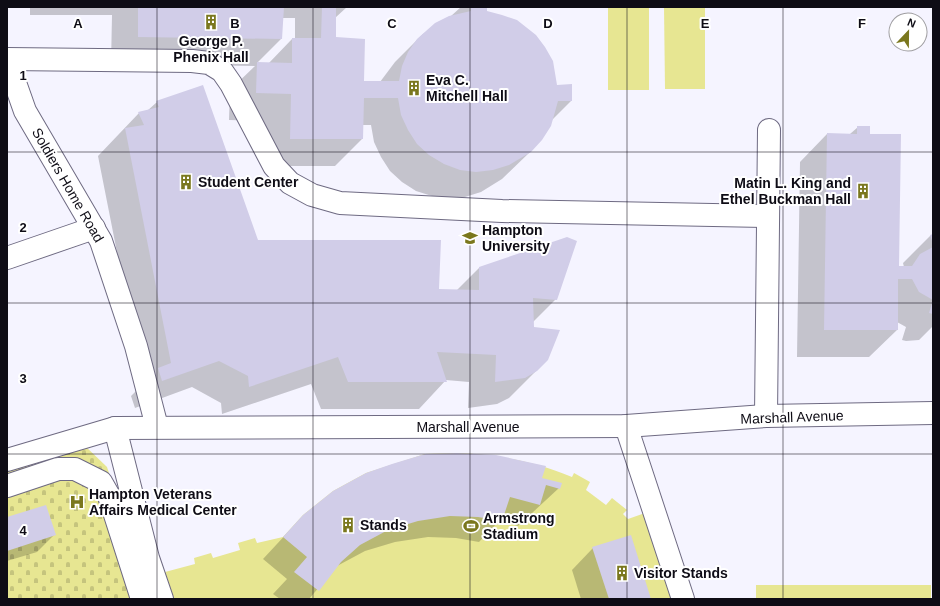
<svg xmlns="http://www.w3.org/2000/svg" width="940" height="606" font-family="Arial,sans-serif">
<defs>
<pattern id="cemetery-stones" width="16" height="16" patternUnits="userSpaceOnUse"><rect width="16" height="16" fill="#e7e692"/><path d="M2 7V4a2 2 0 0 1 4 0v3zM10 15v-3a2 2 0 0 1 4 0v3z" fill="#c5c47d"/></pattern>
</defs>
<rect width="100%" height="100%" fill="#f5f4ff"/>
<polygon fill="url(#cemetery-stones)" points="83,444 107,467 150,599 7,599 7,467"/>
<g fill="#e7e692">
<rect x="608" y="7" width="41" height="83"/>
<polygon points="664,7 705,7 705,89 665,89"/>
<path d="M457,453c42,2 76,8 115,24l2,-4 16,9 -4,8 20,15 6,-7 15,12 -4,4 5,5 17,-6 32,86h-503l-9,-27 30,-8 -1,-6 17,-5 2,5 27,-8 -2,-7 17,-5 2,5 26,-6 20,-22 30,-24 33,-18 59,-19z"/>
<rect x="756" y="585" width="175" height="14"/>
</g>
<g fill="#0003" fill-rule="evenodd">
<path d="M30,7h317l-12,11v20l28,44h17l15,-20 28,-28 28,-18 10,-9h25l-1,5 86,89 -20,20 -21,31 -28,27 -21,13 -16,5 -16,2 -17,-3 -16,-5 -14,-9 -12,-11 -9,-14 -7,-15 -3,-17h-9v14l-27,27h-71v-45l-35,-1 1,-30 25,-24 -144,-2 1,-49h-82zM282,18h13v21h-3l-24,25 -11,-1 24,-24z"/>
<polygon points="157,102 258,241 438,290 457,290 479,268 556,299 533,322 533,328 548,359 509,398 497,404 468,408 469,382 446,380 419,409 321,409 311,384 222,414 221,403 192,387 135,408 131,396 143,384 98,156 139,113 147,111"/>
<polygon points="858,127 869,135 898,267 904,267 903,263 930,236 933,235 933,326 919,340 906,341 902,340 906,327 897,322 897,330 869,357 797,357 800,162 827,134 850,134"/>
<polygon points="540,479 559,488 518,526 499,521 479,542 456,538 428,537 395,542 365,551 337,566 309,599 280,599 273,594 287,579 263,559 303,516"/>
<polygon points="7,518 54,535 37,552 7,561"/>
<polygon points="593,548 650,599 581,599 572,570"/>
</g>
<g fill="#d1cde8">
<polygon points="138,7 284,7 282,39 138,37"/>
<polygon points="322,7 336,7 336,37 365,39 364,81 399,81 402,66 408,52 417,39 435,23 449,16 471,11 471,7 487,7 487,11 502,15 517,20 536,35 545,47 553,61 557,85 572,84 572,101 558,101 551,126 542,140 531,152 509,165 493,170 476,172 460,170 444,164 429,155 417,144 408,130 401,115 398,98 364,98 363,139 290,139 291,94 256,93 257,62 292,63 292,38 321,38"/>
<polygon points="203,85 258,240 441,240 439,289 479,290 479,267 567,237 577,241 557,300 533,298 534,327 560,330 548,360 537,371 525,378 495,382 496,355 437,352 447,382 348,382 338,357 249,387 248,376 219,361 162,381 158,368 171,363 125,128 144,125 138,112 159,107 156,101"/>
<polygon points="857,126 870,126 870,134 901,134 899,266 912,266 920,254 933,247 933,314 929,313 933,300 919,292 912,279 898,279 898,330 824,330 827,133 857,134"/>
<polygon points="933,234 933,244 930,235"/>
<polygon points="457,453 496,455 546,466 542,478 562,483 560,489 546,485 540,505 510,497 502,521 478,517 450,516 418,521 388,530 360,545 341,562 319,591 294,572 307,557 283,537 303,515 333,491 366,473 392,464 425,454"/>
<polygon points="46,505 56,535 7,551 7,517"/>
<polygon points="631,535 651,599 609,599 592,547"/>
</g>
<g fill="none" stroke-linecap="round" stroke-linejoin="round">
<g stroke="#6e6a82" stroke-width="24">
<g id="minor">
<polyline points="7,59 192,61 209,63 222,71 231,84 274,166 290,183 312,195 340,203 502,211 768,216"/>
<polyline points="7,60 25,111 101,241 136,346 157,427"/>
<polyline points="7,258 94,228"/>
<polyline points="766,416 769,130"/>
<polyline points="626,426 683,599"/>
<polyline points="115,428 148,558 162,599"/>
<polyline points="7,460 115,428 626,426 766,416 933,413"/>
<polyline points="7,486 58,469 75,469 101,482 109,496 142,599"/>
</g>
</g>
<use href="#minor" stroke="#fff" stroke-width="22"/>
</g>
<path fill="none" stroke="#0e0c15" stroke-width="1" stroke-opacity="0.55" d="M157,7v592M313,7v592M470,7v592M627,7v592M783,7v592M7,152h926M7,303h926M7,454h926"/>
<defs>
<g id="building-bare" transform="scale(1.2)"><path d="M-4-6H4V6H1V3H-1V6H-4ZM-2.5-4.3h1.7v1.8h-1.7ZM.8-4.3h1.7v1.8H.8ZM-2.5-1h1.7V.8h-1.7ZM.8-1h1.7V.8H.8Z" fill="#7a771d" stroke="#fff" stroke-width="2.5" paint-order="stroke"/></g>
<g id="university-bare" transform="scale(1.2)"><path d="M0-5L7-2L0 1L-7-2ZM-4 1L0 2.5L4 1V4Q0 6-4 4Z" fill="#7a771d" stroke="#fff" stroke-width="2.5" paint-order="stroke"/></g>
<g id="hospital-bare" transform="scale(1.2)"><path d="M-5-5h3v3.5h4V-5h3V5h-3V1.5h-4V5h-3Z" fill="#7a771d" stroke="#fff" stroke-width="2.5" paint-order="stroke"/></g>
<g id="stadium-bare" transform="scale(1.2)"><path d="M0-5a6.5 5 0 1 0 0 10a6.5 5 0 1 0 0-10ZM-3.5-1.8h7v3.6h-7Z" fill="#7a771d" stroke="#fff" stroke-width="2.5" paint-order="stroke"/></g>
</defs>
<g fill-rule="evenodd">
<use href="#building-bare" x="211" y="22"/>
<use href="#building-bare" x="414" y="88"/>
<use href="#building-bare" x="186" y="182"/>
<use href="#building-bare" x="863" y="191"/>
<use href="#university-bare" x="470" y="238"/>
<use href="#hospital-bare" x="77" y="502"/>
<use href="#building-bare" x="348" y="525"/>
<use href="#stadium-bare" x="471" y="526"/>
<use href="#building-bare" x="622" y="573"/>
</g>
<g text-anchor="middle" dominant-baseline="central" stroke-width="4" stroke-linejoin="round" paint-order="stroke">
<g font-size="14" font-weight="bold" fill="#0e0c15" stroke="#fff" text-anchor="start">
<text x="211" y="41" text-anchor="middle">George P.<tspan x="211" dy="16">Phenix Hall</tspan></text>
<text x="426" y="80">Eva C.<tspan x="426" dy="16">Mitchell Hall</tspan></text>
<text x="198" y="182">Student Center</text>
<text x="851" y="183" text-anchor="end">Matin L. King and<tspan x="851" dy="16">Ethel Buckman Hall</tspan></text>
<text x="482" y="230">Hampton<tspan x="482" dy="16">University</tspan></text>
<text x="89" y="494">Hampton Veterans<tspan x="89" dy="16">Affairs Medical Center</tspan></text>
<text x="483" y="518">Armstrong<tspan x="483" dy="16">Stadium</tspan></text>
<text x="360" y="525">Stands</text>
<text x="634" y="573">Visitor Stands</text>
</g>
<g font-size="14" fill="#0e0c15" stroke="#fff">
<text transform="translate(68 185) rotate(60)">Soldiers Home Road</text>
<text transform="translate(792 417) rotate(-2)">Marshall Avenue</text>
<text x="468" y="427">Marshall Avenue</text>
</g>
</g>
<g font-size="13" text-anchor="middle" font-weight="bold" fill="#0e0c15" stroke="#fff" stroke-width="4" stroke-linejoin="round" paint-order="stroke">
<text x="78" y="28">A</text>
<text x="235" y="28">B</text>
<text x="392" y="28">C</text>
<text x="548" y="28">D</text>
<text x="705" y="28">E</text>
<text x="862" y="28">F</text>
<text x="23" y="80">1</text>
<text x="23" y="232">2</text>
<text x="23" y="383">3</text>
<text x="23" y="535">4</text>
</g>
<rect width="940" height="606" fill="none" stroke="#0e0c15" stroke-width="16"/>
<g transform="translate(908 32) rotate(22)"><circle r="19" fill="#ffffff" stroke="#9f9ea1"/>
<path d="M0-3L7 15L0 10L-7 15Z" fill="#7a771d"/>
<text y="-6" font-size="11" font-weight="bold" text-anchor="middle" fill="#0e0c15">N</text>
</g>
</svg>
